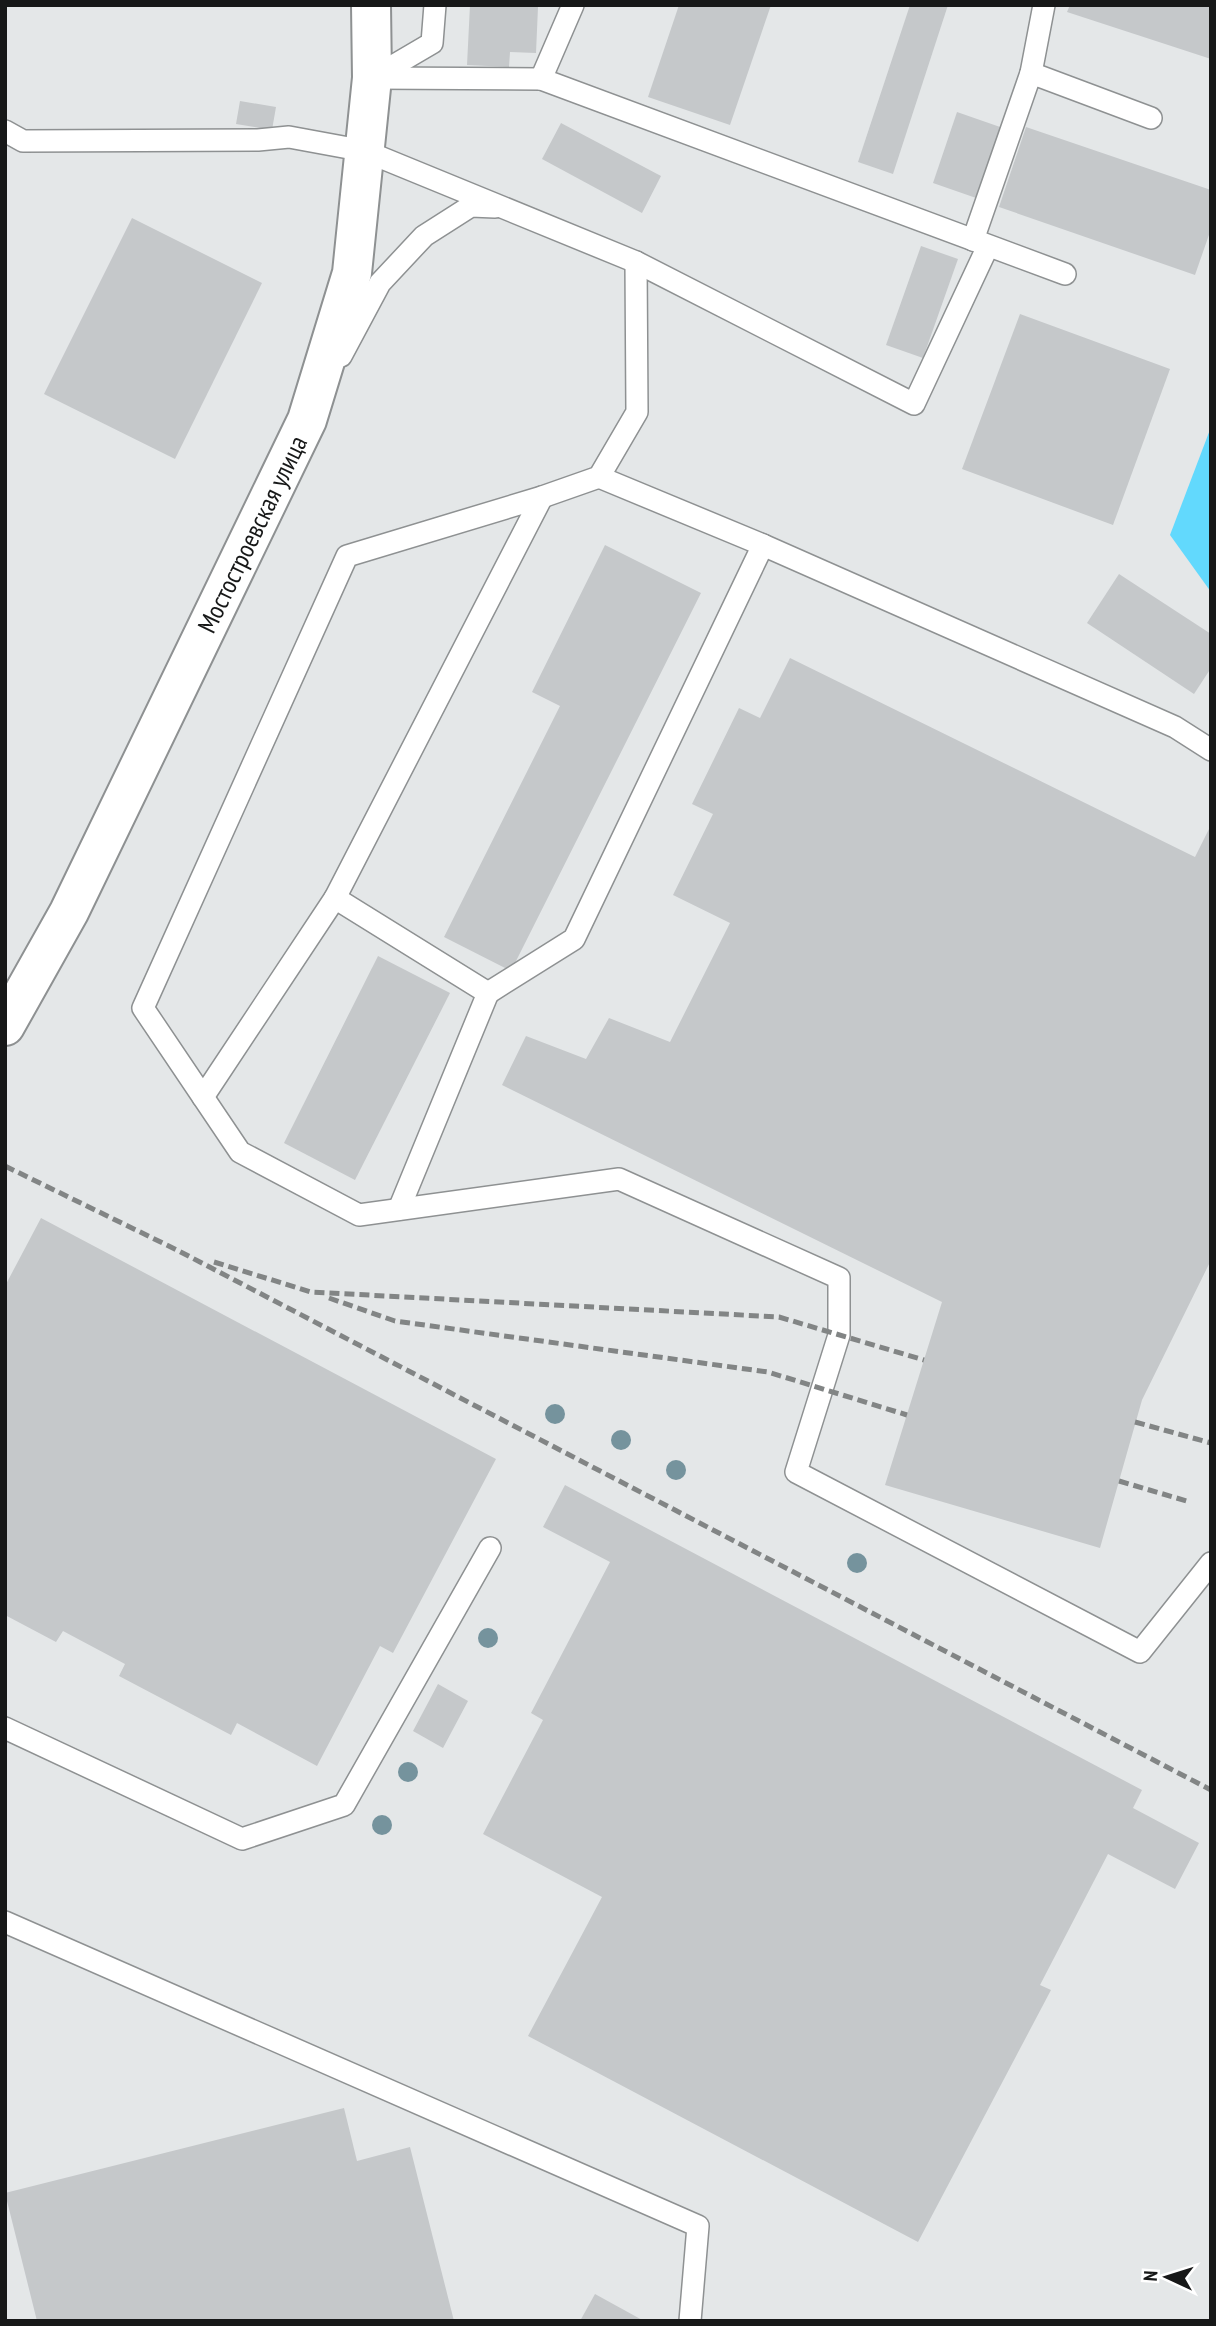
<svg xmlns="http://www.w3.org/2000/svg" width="1216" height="2326" font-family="'PT Sans Narrow',sans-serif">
<rect width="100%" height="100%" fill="#e4e7e8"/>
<polygon fill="#62d9fd" points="1211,427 1211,592 1170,535"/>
<g fill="#c5c8ca">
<polygon points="470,5 538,7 536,53 510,52 509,67 467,65"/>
<polygon points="679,5 771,5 730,125 648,97"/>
<polygon points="910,5 948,5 893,174 858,162"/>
<polygon points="1070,5 1211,5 1211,59 1067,12"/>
<polygon points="240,101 276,107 272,130 236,124"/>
<polygon points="957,112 1003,128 979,199 933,183"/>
<polygon points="561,123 661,176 642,213 542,159"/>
<polygon points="1026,127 1211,190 1211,229 1195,275 999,207"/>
<polygon points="132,218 262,283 175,459 44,394"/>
<polygon points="921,246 958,259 923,358 886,345"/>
<polygon points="1020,314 1170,369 1113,525 962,469"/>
<polygon points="605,545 701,593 511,971 444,937 560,706 532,692"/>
<polygon points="1119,574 1211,634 1211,668 1194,694 1087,623"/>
<polygon points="790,658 1195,857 1211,825 1211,1260 1142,1400 1100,1548 885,1485 942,1302 502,1085 526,1036 586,1059 609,1018 670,1042 730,923 673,895 713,814 692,804 739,708 760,718"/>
<polygon points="378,956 450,993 355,1180 284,1143"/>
<polygon points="41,1218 496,1459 393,1653 380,1646 317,1766 237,1723 231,1735 119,1676 125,1664 63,1631 56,1642 5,1615 5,1286"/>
<polygon points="565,1485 1142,1790 1133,1808 1199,1843 1175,1889 1108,1854 1040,1985 1051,1990 918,2242 528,2036 602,1897 483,1834 543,1720 531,1713 610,1562 543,1527"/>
<polygon points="438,1684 468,1701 443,1748 413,1731"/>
<polygon points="344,2108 357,2161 410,2147 454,2321 37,2321 5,2193"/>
<polygon points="595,2294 644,2321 580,2321"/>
</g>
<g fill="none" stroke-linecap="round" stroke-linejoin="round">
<g stroke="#8e9192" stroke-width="24">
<g id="lane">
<polyline points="1031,73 1044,5"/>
<polyline points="374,77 432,43 435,5"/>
<polyline points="372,78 541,79 1065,274"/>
<polyline points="541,79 573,5"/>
<polyline points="5,131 23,141 258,140 289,137 365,151 636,262 914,404 988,246"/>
<polyline points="973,240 1031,73 1151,118"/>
<polyline points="636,262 637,412 599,477 542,497 347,556 143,1008 240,1152 359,1215 619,1179 839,1278 839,1335 796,1472 1140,1652 1211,1563"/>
<polyline points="341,356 380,283 424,236 471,206 495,207"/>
<polyline points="599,477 763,545"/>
<polyline points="335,898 542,497"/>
<polyline points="488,993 574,939 763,545 1175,727 1211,750"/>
<polyline points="203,1097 335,898 488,993 399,1209"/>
<polyline points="5,1728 242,1839 344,1805 490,1548"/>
<polyline points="5,1922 698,2226 690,2321"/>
</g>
</g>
<g stroke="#8e9192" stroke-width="42">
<polyline id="secondary" points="5,1026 69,912 307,420 352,273 372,78 371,5"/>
</g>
<use href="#lane" stroke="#fff" stroke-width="21"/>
<use href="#secondary" stroke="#fff" stroke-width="38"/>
<g stroke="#828585" stroke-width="5" stroke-dasharray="10 5" stroke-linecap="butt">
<polyline points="5,1166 177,1250 1211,1790"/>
<polyline points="214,1262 311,1292 779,1317 924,1360"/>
<polyline points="329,1298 395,1321 768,1372 907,1415"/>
<polyline points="1135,1422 1211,1443"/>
<polyline points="1119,1481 1190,1502"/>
</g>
</g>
<g fill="#75939d">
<circle cx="555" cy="1414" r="10"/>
<circle cx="621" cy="1440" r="10"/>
<circle cx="676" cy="1470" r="10"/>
<circle cx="857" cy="1563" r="10"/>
<circle cx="488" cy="1638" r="10"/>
<circle cx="408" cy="1772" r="10"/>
<circle cx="382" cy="1825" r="10"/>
</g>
<g text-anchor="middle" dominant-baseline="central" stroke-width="5" stroke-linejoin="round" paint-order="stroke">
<g font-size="26" fill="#171818" stroke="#fff">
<text transform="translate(252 534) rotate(-64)">Мостостроевская улица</text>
</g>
</g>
<rect width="1216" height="2326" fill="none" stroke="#171818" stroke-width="14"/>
<g transform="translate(1167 2277) rotate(274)" stroke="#ffffff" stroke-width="5" paint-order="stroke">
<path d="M0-5L12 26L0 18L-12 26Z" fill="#171818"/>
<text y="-10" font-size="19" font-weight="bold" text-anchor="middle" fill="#171818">N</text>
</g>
</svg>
